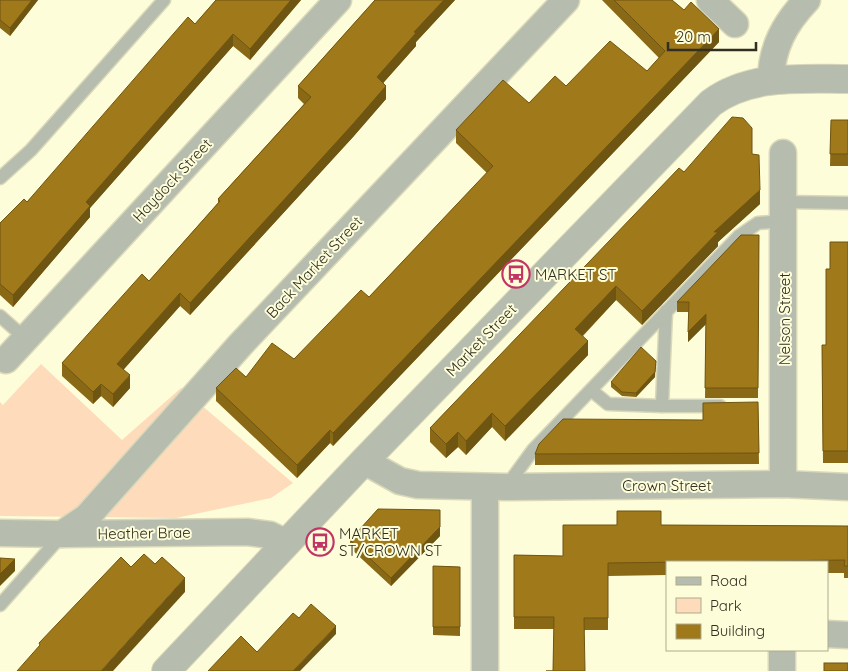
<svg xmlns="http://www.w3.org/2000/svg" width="848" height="671" font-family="Quicksand,sans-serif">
<rect width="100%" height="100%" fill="#fefdda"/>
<polygon fill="#fedbba" points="41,364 122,440 181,388 293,483 271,498 176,518 0,516 0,402 3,405"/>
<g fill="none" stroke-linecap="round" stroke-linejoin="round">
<g stroke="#d9d8b9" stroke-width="15">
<g id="service">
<polyline points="0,178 31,150 164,0"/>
<polyline points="784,202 848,203"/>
<polyline points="0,316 26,339"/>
<polyline points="591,390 608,404 662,406 666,311"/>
<polyline points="662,406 720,406"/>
<polyline points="506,487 533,450 739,236 758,223 784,221"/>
<polyline points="0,605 61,536"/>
</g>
</g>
<g stroke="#d9d8b9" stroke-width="29">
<g id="minor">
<polyline points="710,0 735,24"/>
<path d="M771,81c0,-33 14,-58 36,-81"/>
<polyline points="783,153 783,484"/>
<polyline points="6,360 338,0"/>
<polyline points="364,461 400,481 418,485 506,487 783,484 848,487"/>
<polyline points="0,533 62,534 247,532 270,535 286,543"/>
<polyline points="62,534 87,517 241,344 566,0"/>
<polyline points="827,634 848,635"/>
<polyline points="485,671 485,487"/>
<polyline points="782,671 782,650"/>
</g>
</g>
<g stroke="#d9d8b9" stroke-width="30">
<path id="tertiary" d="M166,671l198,-210 347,-358c39,-29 90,-24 137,-24"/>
</g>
<use href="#service" stroke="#b6bcae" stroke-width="12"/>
<use href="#minor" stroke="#b6bcae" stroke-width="26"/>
<use href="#tertiary" stroke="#b6bcae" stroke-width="28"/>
</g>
<g fill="#896816">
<polygon points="0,0 38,0 10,36 0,28"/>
<polygon points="216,0 301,0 250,60 233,46 90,208 90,217 13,307 0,295 0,223 27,202 195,24"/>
<polygon points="375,0 455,0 416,42 416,46 383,83 386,99 353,137 190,315 180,306 123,370 130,388 113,407 101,396 93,404 62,376 62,363 149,281 218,203 218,199 304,104 298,98 298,86"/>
<polygon points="602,0 672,0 719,42 333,446 330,443 297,478 216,401 216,388 294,359 369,297 487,173 456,143 456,130 529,103 566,86 647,71 659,58"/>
<polygon points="831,120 848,120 848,166 830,166"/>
<polygon points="752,154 760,204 718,242 718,246 642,325 616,300 583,336 588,355 505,441 492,427 466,455 458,447 446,458 430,442 430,428 684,172"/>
<polygon points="759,235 758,398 705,398 706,324 688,342 689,312 677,312 677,302"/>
<polygon points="848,242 848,463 823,463 822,345 826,345 830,269"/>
<polygon points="655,377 636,397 622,396 611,387 611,382"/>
<polygon points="758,402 759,464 535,465 535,454 703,420"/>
<polygon points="661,525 848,526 848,578 844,578 844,573 827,573 827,562 667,562 667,575 608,576 608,630 585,630 553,671 554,629 514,629 514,555 563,556"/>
<polygon points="440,536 391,586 350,548 350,540"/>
<polygon points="433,566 460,567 460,636 433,635"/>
</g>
<g fill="#6f5512">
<polygon points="32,0 38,0 10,36 10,28"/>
<polygon points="291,0 301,0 250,60 250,49"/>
<polygon points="444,0 455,0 416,42 416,46 377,90 377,77 414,32"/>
<polygon points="719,29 719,42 333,446 333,433"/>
<polygon points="233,34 233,46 90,208 90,217 13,307 13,295 86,202"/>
<polygon points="386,86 386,99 353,137 190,315 190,303"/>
<polygon points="760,190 760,204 718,242 718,246 642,325 642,311 714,232"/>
<polygon points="616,286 616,300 575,343 575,329"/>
<polygon points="180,293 180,306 117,377 117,364"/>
<polygon points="706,314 706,324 688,342 688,332"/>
<polygon points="588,341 588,355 505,441 505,426"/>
<polygon points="656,361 655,377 636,397 636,393"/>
<polygon points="130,375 130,388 113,407 113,394"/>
<polygon points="101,384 101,396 93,404 93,392"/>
<polygon points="492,413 492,427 466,455 466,441"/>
<polygon points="330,430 330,443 297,478 297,465"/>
<polygon points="458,432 458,447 446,458 446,444"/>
<polygon points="440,510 440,536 391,586 391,578"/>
<polygon points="15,559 15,571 0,586 0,574"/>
<polygon points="185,578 185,592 113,671 101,671"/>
<polygon points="336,626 336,634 300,671 293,671"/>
</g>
<g fill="#9f791a" stroke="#6f5512">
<polygon points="0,0 32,0 10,28 0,20"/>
<polygon points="216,0 291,0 250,49 233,34 86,202 90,206 13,295 0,284 0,223 24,199 27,202 188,17 195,24"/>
<polygon points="375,0 444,0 414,32 416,33 377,77 386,86 353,124 190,303 180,293 117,364 130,375 113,394 101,384 93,392 62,363 142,274 149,281 220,201 218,199 311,97 298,86"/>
<polygon points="614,0 672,0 684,10 691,2 719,29 333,433 330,430 297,465 216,388 236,368 246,377 272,343 294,359 361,290 369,297 493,166 456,130 503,80 529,103 555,76 566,86 610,41 647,71 665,51"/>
<polygon points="732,117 743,118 752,128 752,154 759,155 760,190 714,232 718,232 642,311 616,286 575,329 588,341 505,426 492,413 466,441 458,432 446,444 430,428 679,168 684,172"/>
<polygon points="831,120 848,120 848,154 830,154"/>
<polygon points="741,235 759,235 758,388 705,388 706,314 688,332 689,302 677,302"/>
<polygon points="830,242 848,242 848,451 823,451 822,345 826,345 826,269 830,269"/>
<polygon points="641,347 656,361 655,372 636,393 622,392 611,382"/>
<polygon points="758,402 759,453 535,454 539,444 563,419 703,420 703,403"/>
<polygon points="378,509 440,510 440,527 391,578 350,540"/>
<polygon points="617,511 661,511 661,525 848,526 848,566 844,566 845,560 608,563 608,618 584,618 585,671 546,671 553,671 554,617 514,617 514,555 563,556 563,525 617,525"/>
<polygon points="144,554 155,564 162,557 185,578 101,671 17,671 40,645 39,643 121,557 131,567"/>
<polygon points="0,558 15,559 0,574"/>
<polygon points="433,566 460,567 460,627 433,627"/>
<polygon points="311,604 336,626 293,671 208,671 241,636 257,652 293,613 299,618"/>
<rect x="824" y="663" width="24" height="8"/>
</g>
<defs>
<g id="bus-ring" transform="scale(1.4375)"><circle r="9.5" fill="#fefdda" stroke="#c23464" stroke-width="1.5"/><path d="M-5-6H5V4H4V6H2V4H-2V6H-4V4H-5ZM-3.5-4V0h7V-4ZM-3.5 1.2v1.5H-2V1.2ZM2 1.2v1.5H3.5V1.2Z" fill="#c23464"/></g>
</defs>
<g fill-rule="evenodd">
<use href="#bus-ring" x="516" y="274"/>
<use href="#bus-ring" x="320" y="542"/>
</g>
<g text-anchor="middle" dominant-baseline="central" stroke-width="4" stroke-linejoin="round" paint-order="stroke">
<g font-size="15" fill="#302f22" stroke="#fefdda">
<text transform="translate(172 180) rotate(-47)">Haydock Street</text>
<text transform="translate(314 267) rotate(-47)">Back Market Street</text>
<text transform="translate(784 319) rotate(-90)">Nelson Street</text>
<text transform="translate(481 340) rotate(-46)">Market Street</text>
<text x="667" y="485">Crown Street</text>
<text transform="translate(144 533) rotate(-1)">Heather Brae</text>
</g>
<g font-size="15" fill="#302f22" stroke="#fefdda" text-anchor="start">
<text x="535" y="274">MARKET ST</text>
<text x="339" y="533">MARKET<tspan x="339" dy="17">ST/CROWN ST</tspan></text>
</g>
</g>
<rect x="666" y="561" width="162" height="90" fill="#fefdda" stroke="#acab90"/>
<rect x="676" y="577" width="25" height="8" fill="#b6bcae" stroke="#acab90"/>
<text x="710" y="586" font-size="15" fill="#302f22">Road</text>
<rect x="676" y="598" width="25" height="15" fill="#fedbba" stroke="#acab90"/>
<text x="710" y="611" font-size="15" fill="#302f22">Park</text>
<rect x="676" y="624" width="25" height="15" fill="#9f791a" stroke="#acab90"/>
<text x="710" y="636" font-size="15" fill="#302f22">Building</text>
<path d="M668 42v8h88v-8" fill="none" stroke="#302f22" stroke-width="2.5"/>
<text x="676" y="42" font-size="15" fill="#302f22" stroke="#fefdda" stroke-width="4" paint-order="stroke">20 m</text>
</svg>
